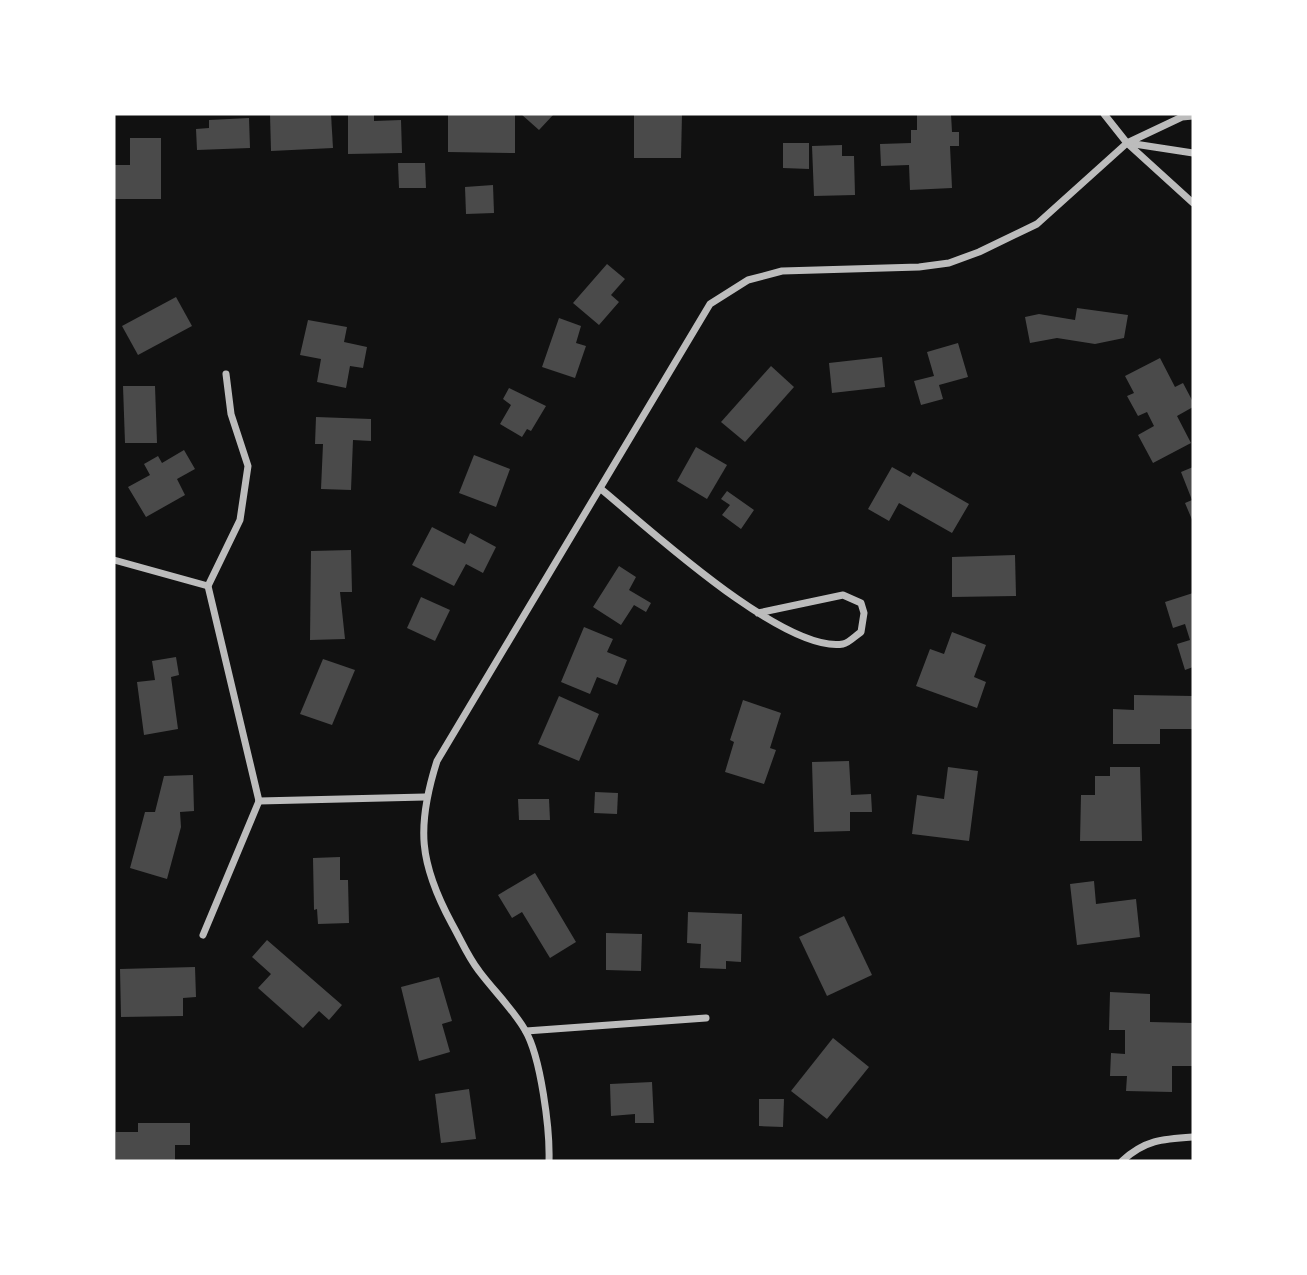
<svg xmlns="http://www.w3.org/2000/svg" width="1307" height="1275" font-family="'Space Grotesk',sans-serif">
<rect width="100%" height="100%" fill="#111"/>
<g fill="#4a4a4a">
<polygon points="270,114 331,114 333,148 271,151"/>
<polygon points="348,114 374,114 374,121 401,120 402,153 348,154"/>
<polygon points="448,114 515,114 515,153 448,152"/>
<polygon points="521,114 554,114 539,130"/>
<polygon points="634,114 682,114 681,158 634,158"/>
<polygon points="917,114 951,114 952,132 959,132 959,146 950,146 952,188 910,190 909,165 881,166 880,144 911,143 911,130 917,130"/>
<polygon points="249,118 250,148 197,150 196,129 209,128 209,120"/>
<polygon points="130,138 161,138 161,199 114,199 114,165 130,165"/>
<polygon points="783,143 809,143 809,169 783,168"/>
<polygon points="842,145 842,156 854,156 855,195 814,196 812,146"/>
<polygon points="398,163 425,163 426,188 399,188"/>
<polygon points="493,185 494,213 466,214 465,187"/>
<polygon points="607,264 625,279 611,295 619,302 599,325 573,303"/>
<polygon points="176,297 192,326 138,355 122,326"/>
<polygon points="1077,308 1128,315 1124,338 1095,344 1057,338 1030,343 1025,317 1039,314 1075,320"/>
<polygon points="559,318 581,326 576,343 586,346 575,378 542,367"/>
<polygon points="308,320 347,327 344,342 367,347 363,368 350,366 346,388 317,382 321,359 300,355"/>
<polygon points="958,343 968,377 939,385 943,399 921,405 914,381 934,376 927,352"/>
<polygon points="882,357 885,387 832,393 829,363"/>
<polygon points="1160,358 1175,387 1183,383 1193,402 1193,407 1177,416 1191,443 1153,463 1138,435 1154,426 1147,412 1138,416 1127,396 1134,393 1125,376"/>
<polygon points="771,366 794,387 745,442 721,422"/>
<polygon points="123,386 155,386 157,443 125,443"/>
<polygon points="509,388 546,406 531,431 527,429 522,437 500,424 511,405 503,399"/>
<polygon points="316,417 371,419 371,441 353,440 351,490 321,489 323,444 315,444"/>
<polygon points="696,447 727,465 707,499 677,481"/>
<polygon points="184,450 195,469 177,479 185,495 146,517 128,487 150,475 144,464 158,456 162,463"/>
<polygon points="474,455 510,469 496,507 459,493"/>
<polygon points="892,467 910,477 913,472 969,504 952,533 899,503 889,521 868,509"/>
<polygon points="1193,467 1193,522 1185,503 1192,500 1181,472"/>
<polygon points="727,491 754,510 741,529 722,515 730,505 721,499"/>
<polygon points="432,527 465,544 470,533 496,547 483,573 466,564 454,586 412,565"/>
<polygon points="351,550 352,592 340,592 345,639 310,640 311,551"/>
<polygon points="1015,555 1016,596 952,597 952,557"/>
<polygon points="619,566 636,577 629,590 651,603 646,612 634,605 621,625 593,607"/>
<polygon points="1193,593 1193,667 1185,670 1177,644 1190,640 1185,624 1173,628 1165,602"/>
<polygon points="421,597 450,610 435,641 407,628"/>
<polygon points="584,627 613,639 607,652 627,660 617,685 597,677 590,694 561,682"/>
<polygon points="952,632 986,645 974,677 986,682 977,708 916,686 930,649 944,654"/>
<polygon points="176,657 179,675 171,677 178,729 144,735 137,682 155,680 152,661"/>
<polygon points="323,659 355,670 332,725 300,714"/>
<polygon points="1134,695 1193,696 1193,729 1160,729 1160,744 1113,744 1113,709 1134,710"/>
<polygon points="559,696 599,714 579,761 538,744"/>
<polygon points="743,700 781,713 770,748 776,750 764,784 725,772 734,742 730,740"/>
<polygon points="849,761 851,795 871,794 872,812 850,812 850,831 814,832 812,762"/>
<polygon points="948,767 978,771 969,841 912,834 917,795 944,799"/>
<polygon points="1110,767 1140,767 1142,841 1080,841 1081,795 1095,795 1095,776 1110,776"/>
<polygon points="193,775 194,811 180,812 181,827 167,879 130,868 145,812 155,812 164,776"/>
<polygon points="595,792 618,793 617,814 594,813"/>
<polygon points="518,799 549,799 550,820 519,820"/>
<polygon points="340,857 340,880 348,880 349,923 318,924 317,909 314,910 313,858"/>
<polygon points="535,873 576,942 550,958 522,912 512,918 498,895"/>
<polygon points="1094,881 1096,904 1136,899 1140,937 1077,945 1070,884"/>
<polygon points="688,912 742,914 741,962 726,961 726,969 700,968 701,944 687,943"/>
<polygon points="844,916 872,975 827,996 799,937"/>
<polygon points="606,933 642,934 641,971 606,970"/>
<polygon points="267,940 342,1005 329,1020 319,1011 303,1028 258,988 271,974 252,957"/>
<polygon points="195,967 196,997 183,998 183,1016 121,1017 120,969"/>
<polygon points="439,977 452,1021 442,1024 450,1052 419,1061 401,987"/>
<polygon points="1110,992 1150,994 1150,1022 1193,1023 1193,1066 1172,1066 1172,1092 1126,1091 1127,1076 1110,1076 1111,1053 1125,1054 1125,1030 1109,1030"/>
<polygon points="833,1038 869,1067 827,1119 791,1091"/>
<polygon points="652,1082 654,1123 635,1123 635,1114 611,1116 610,1084"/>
<polygon points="469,1089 476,1139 441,1143 435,1094"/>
<polygon points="759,1099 784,1099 783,1127 759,1126"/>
<polygon points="138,1123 190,1123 190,1145 175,1145 175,1161 116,1161 116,1132 138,1132"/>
</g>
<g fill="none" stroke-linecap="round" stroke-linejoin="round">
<g stroke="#bcbcbc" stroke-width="7">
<polyline points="1104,114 1127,143 1193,203"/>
<polyline points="1128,143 1193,153"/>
<polyline points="226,374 231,414 248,466 240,520 208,586 259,801"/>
<path d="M601,489c45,37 183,165 242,155 6,-1 12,-8 18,-12l3,-19 -3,-10 -18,-8 -85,18"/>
<polyline points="114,560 208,586"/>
<polyline points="259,801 425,797"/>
<polyline points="203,935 259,801"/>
<polyline points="526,1031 706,1018"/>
<path d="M549,1161c1,-31 -8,-104 -24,-131 -12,-21 -32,-40 -46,-59 -11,-14 -18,-31 -27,-47 -33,-61 -36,-97 -15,-163l273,-457 38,-24 34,-9 137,-4 30,-4 30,-11 58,-28 90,-81 55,-26 11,-1"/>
<path d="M1122,1161c23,-21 40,-22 71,-24"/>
</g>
</g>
<rect width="1307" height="1275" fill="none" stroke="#ffffff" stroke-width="231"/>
</svg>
